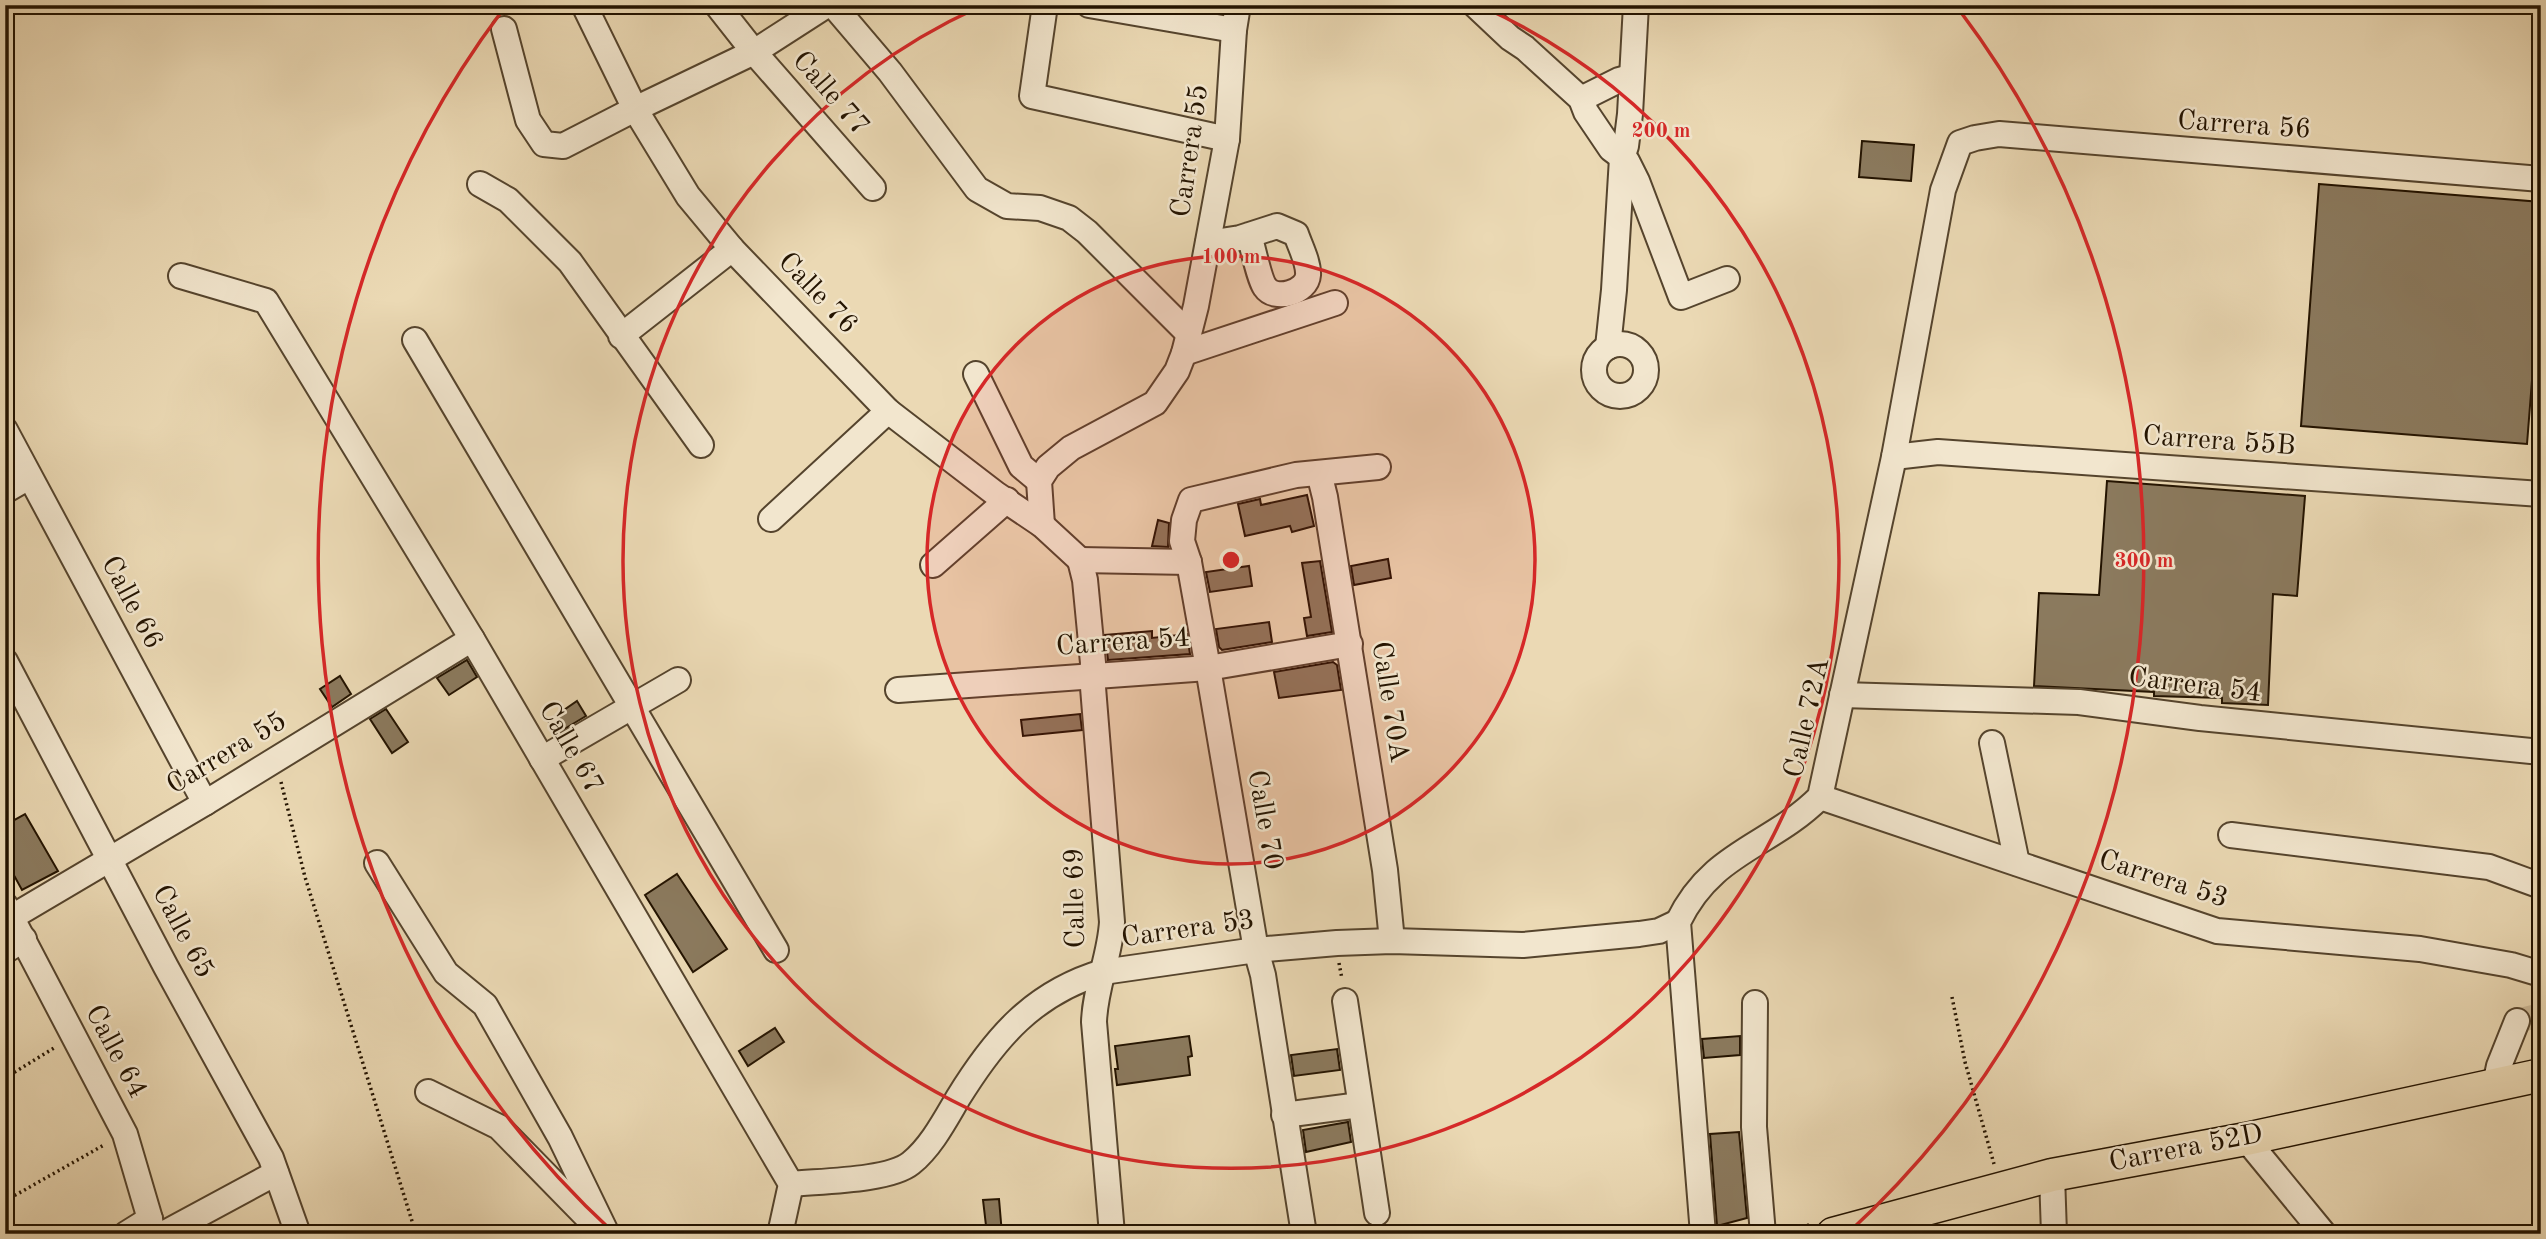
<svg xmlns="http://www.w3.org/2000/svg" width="2546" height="1239" font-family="'Old Standard TT',serif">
<rect width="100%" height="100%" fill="#ebd9b4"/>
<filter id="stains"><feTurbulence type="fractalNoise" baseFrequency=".00286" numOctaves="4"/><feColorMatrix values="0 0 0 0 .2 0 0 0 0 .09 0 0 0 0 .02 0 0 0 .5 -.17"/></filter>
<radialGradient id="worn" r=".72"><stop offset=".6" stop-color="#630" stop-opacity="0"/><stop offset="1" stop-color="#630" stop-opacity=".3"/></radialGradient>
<g fill="#8b7a5e" stroke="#231300" stroke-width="2">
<polygon points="1862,141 1914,145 1911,181 1859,177"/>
<polygon points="2319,184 2541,202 2541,266 2527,444 2301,426"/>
<polygon points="2107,481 2305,496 2297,596 2273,594 2268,705 2222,703 2222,698 2154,696 2154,692 2034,686 2039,593 2099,595"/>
<polygon points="1307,495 1314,526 1292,532 1290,526 1245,536 1238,504 1260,499 1261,505"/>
<polygon points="1158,520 1169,523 1168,547 1152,546"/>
<polygon points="1388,559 1391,578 1354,585 1351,566"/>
<polygon points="1320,561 1332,632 1307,636 1304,618 1311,617 1302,563"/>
<polygon points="1249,566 1252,586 1210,592 1206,572"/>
<polygon points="1269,622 1272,642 1222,650 1219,647 1216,629"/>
<polygon points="1152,631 1152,638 1187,634 1190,654 1108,660 1105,635"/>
<polygon points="467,660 477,677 449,695 437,678"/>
<polygon points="1333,662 1337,665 1341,690 1279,698 1274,672"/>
<polygon points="340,676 351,694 332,707 320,689"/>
<polygon points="577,701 586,716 556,734 548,721"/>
<polygon points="386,709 408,742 392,753 370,719"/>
<polygon points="1080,714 1082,730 1023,736 1021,720"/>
<polygon points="25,814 58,871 22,890 5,859 5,825"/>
<polygon points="677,874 727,949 693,972 645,895"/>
<polygon points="775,1028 784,1042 748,1066 739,1051"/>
<polygon points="1189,1036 1192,1056 1188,1057 1190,1075 1117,1085 1115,1069 1118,1069 1115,1046"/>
<polygon points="1740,1036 1740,1055 1704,1058 1702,1039"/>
<polygon points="1337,1049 1340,1070 1294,1076 1291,1055"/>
<polygon points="1348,1122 1351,1142 1306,1152 1303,1130"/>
<polygon points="1739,1132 1747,1218 1717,1226 1710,1134"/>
<polygon points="999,1199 1002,1234 987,1234 983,1200"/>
</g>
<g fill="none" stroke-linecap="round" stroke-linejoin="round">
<polyline stroke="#cdbb99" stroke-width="24" stroke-dasharray="24 12" stroke-linecap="butt" points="2517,1021 2541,1015"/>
<g stroke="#55442d" stroke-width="28">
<g id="minor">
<polyline points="584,5 635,109 688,196 732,249 888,411 996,494 1042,525 1080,560"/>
<polyline points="717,5 754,52 873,188"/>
<polyline points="833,5 890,72 977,189 1007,206 1040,208 1069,218 1087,232 1189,334"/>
<polyline points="1045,5 1032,96 1227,139"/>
<polyline points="1089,5 1234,30"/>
<polyline points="1475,5 1510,38 1525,48 1581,99 1586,112 1611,149 1627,161 1637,181 1681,297 1727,279"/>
<polyline points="504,29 528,120 544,144 563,146 635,109 754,52 827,5"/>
<polyline points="1581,99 1619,80 1630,77"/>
<polyline points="480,184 508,200 570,262 701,445"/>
<path d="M1208,243l32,-5 37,-12 19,8c4,12 13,29 12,41 -1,17 -33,27 -43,12 -6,-8 -12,-40 -16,-52"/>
<polyline points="181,276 266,301 472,639 791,1184 780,1234"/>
<polyline points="621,336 732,249"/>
<polyline points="415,340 776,950"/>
<circle cx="1620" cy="370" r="26"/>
<polyline points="1608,347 1614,290 1622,158 1626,146 1630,114 1636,5"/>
<polyline points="1184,353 1335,303"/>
<polyline points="976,374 1021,466 1039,481"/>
<polyline points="5,430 205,803"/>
<polyline points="1894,457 1938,452 2541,494"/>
<polyline points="1319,473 1325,497 1385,870 1392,941"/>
<polyline points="5,491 29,477"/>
<polyline points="771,519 888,411"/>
<polyline points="1042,525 1039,481 1048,467 1071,448 1155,403 1177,371 1184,353 1196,306 1227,139 1234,30 1238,5"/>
<path d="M1080,560l5,20 8,83 -1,12 20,247c-2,35 -17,65 -18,100l18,212"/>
<polyline points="1080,560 1189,562"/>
<polyline points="933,565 1007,500"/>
<polyline points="5,661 166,967 271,1158 298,1234"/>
<polyline points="898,690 1208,668 1350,644"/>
<polyline points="1842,695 2079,702 2200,718 2541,752"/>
<polyline points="1992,743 2017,863"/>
<polyline points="542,759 678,680"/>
<polyline points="1820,797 2217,931 2420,949 2511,965 2541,974"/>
<polyline points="2231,835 2489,867 2541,886"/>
<polyline points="377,863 446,973 485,1005 560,1137 607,1234"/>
<polyline points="5,905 125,1134 150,1219 152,1234"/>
<polyline points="12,917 205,803 472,639"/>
<polyline points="5,951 24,939"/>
<polyline points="1345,1001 1377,1213"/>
<polyline points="1755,1003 1754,1127 1763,1234"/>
<polyline points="2495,1085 2499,1066 2517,1021"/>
<polyline points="428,1092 499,1127 591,1221"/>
<polyline points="1284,1115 1360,1105"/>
<polyline points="2246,1139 2324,1234"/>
<polyline points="2052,1175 2054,1234"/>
<path d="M791,1184c29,-3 98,-3 120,-21 20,-16 34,-43 47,-65 37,-60 75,-105 145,-126l153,-22 81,-7 55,-2 131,4 116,-11 20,-3 19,-9"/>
<polyline points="126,1234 150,1219"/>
<polyline points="163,1234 276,1173"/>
<polyline points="1304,1234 1263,975 1256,950 1208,668 1189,562 1182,541 1184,520 1191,500 1296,475 1378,467"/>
<path d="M1703,1234l-25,-312c34,-71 92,-75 142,-125l74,-340 49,-267 17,-47 15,-5 24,-4 542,45"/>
</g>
</g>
<g stroke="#231300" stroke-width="35">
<polyline id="major" points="1833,1234 2052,1175 2246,1139 2541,1075"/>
</g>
<g stroke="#231300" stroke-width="3.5" stroke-dasharray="2 3.5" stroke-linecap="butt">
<polyline points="281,782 305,877 416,1234"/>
<polyline points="1339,963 1342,979"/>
<polyline points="1952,997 1965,1062 1994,1164"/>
<polyline points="5,1078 54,1048"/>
<polyline points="5,1201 104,1145"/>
<polyline points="1786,1231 1809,1225"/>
</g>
<use href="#minor" stroke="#f2e6ce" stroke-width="24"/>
<use href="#major" stroke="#ebd9b4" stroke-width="32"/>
</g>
<circle cx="1231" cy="560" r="304" fill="#d62828" fill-opacity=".12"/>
<g fill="none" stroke="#d62828" stroke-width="3.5">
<circle cx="1231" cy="560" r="304"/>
<path d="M1483 7A608 608 0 1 1 979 7"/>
<path d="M614 1233A913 913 0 0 1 502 11M1960 11A913 913 0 0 1 1848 1233"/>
</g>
<g text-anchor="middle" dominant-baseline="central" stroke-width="5" stroke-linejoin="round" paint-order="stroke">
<g font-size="28" fill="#231300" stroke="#f2e6ce">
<text transform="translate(830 94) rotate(49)">Calle 77</text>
<text transform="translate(2244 126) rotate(4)">Carrera 56</text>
<text transform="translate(1191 151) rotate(-82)">Carrera 55</text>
<text transform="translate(817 294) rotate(46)">Calle 76</text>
<text transform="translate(2219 442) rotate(4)">Carrera 55B</text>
<text transform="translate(131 603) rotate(62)">Calle 66</text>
<text transform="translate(1123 643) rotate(-4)">Carrera 54</text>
<text transform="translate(2195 686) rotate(7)">Carrera 54</text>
<text transform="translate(1389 702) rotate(81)">Calle 70A</text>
<text transform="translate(1808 718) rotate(-77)">Calle 72A</text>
<text transform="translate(570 748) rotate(60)">Calle 67</text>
<text transform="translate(227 754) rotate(-31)">Carrera 55</text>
<text transform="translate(1264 820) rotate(80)">Calle 70</text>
<text transform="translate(2163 880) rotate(18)">Carrera 53</text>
<text transform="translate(1076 898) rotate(-91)">Calle 69</text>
<text transform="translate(1188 930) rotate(-8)">Carrera 53</text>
<text transform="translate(182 932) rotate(62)">Calle 65</text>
<text transform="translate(115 1052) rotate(62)">Calle 64</text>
<text transform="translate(2186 1149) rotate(-11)">Carrera 52D</text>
</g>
</g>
<circle cx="1231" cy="560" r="10" fill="#d62828" stroke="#f2e6ce" stroke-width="3.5"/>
<g font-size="21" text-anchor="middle" font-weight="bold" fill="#d62828" stroke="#f2e6ce" stroke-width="5" stroke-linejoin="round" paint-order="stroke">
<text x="1661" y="137">200 m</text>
<text x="1231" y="263">100 m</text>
<text x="2144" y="567">300 m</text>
</g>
<rect width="2546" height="1239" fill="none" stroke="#ebd9b4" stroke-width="28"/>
<rect x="7" y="7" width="2532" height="1225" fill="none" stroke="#231300" stroke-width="3.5"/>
<rect x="14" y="14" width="2518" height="1211" fill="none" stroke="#231300" stroke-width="2"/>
<rect width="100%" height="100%" filter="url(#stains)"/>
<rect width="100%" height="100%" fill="url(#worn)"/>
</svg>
